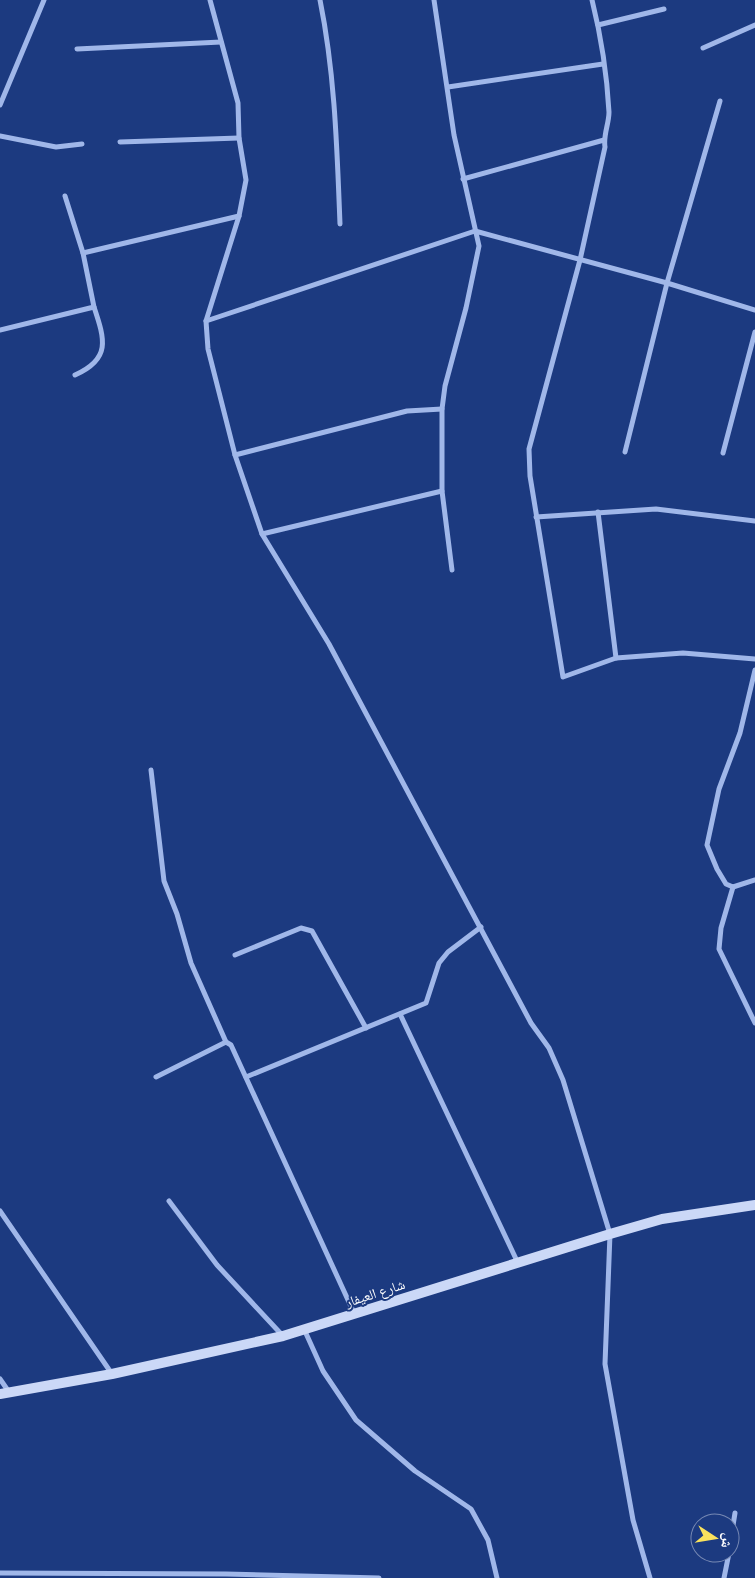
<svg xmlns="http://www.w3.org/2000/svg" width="755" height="1578" font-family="Mulish,'Noto Naskh Arabic',sans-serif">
<rect width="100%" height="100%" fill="#1c3a80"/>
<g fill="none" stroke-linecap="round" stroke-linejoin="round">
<g stroke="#a0b7e9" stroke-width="5">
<polyline points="210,0 238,103 239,138 246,180 239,216 206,321 208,349 235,455 262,534 329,644 531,1023 549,1048 563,1080 610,1234 605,1364 633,1520 650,1578"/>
<path d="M320,0c15,74 17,149 20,224"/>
<polyline points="434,0 454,135 479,246 466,308 445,386 442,409 442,491 452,570"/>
<path d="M592,0c9,36 15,75 17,112 0,12 -6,23 -4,35l-25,113 -51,189 1,27 33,201 53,-19 67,-5 72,6"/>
<polyline points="598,25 664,9"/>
<polyline points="703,48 755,25"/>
<polyline points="77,49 221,42"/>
<polyline points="448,87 603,64"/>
<polyline points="0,105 44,0"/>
<polyline points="0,136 56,147 82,144"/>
<polyline points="120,142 239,138"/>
<polyline points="463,179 604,140"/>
<polyline points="83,253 239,216"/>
<polyline points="206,321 475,231 667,283 755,310"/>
<polyline points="0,330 94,307 83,253 65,196"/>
<path d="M75,375c36,-16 30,-35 19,-68"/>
<polyline points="625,452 667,283 720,101"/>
<polyline points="723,453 755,332"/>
<polyline points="235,455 407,411 442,409"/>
<polyline points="598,512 616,658"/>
<polyline points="536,517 656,509 755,521"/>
<polyline points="262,534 442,491"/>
<polyline points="755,670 740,733 719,789 707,845 717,869 726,884 733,887 755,880"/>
<polyline points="151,770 164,881 177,914 191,963 226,1042"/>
<polyline points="733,887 721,928 719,949 755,1023"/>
<polyline points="235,955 301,928 312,931 366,1028"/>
<polyline points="400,1014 517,1261"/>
<polyline points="156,1077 226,1042 231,1045 354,1313"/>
<polyline points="246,1077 426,1003 439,963 448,952 481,927"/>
<polyline points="169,1201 217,1265 283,1336"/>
<polyline points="0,1211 112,1374"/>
<polyline points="304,1329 323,1371 356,1420 415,1471 471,1509 488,1540 497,1578"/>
<polyline points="0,1379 9,1392"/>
<polyline points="730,1544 735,1513"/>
<polyline points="0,1573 226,1574 379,1578"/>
<polyline points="724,1578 729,1553"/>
</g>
<polyline stroke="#cbd8f7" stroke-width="10" points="0,1394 112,1374 283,1336 610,1234 662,1219 755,1205"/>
</g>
<g text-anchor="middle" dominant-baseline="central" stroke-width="4" stroke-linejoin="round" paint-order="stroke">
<g font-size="14" fill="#fff" stroke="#1c3a80">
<text transform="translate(375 1293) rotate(-18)">شارع العيفار</text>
</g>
</g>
<g transform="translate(715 1538) rotate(102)"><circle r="24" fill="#1c3a80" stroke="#7789b3"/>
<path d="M0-4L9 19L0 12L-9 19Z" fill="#fae25d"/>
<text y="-8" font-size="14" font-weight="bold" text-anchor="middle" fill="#ffffff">ش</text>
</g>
</svg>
